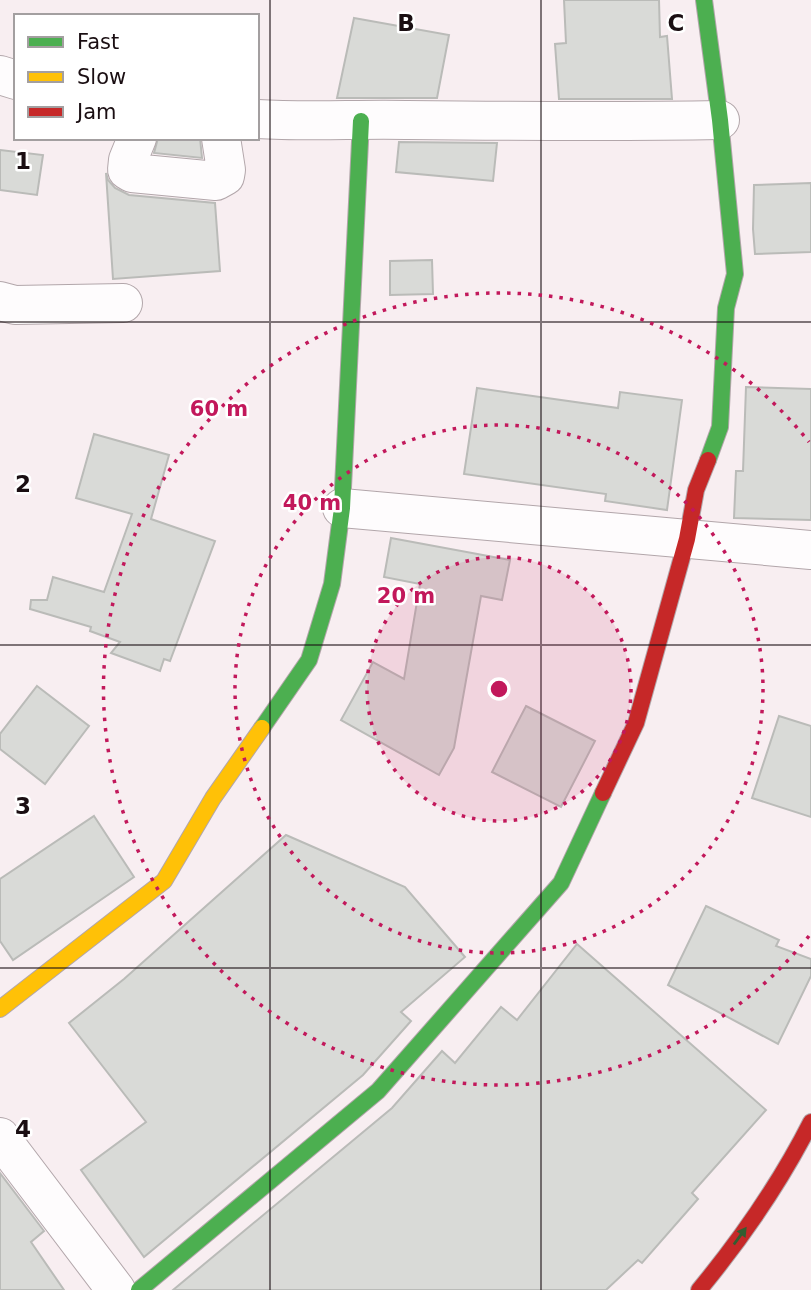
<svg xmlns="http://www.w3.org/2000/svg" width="811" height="1290" font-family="'DejaVu Sans',sans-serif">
<rect width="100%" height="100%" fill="#f8eef1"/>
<g fill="#d9dad7" stroke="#babbb8" stroke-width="2">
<polygon points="564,0 659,0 660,37 667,36 672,99 559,99 555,44 566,43"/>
<polygon points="354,18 449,35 437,98 337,98"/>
<polygon points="158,138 200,138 202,158 154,153"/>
<polygon points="399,142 497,143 493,181 396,172"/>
<polygon points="0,150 43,155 37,195 0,190"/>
<polygon points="106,173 108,180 115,188 129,195 215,203 220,271 113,279"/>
<polygon points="811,183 811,252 755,254 753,229 754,185"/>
<polygon points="432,260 433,294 390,295 390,261"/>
<polygon points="746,387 811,389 811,520 734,518 736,471 743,471"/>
<polygon points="477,388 618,408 620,392 682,400 667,510 605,501 606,494 464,474"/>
<polygon points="94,434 169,455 151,519 215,541 170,661 164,659 160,671 111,653 120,642 90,631 91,627 30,609 31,600 47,600 53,577 104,592 132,514 76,498"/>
<polygon points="391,538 510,560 502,600 481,596 454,748 439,775 341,720 373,662 404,679 420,584 384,577"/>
<polygon points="37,686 89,726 45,784 0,749 0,734"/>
<polygon points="526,706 595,741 561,807 492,772"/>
<polygon points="779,716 811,726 811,817 752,798"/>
<polygon points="94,816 134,877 13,960 0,941 0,879"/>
<polygon points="286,835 405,887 465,957 401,1012 411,1021 363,1075 144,1257 81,1170 146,1122 69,1023 124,979"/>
<polygon points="706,906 779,940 776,946 811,959 811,976 778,1044 668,985"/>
<polygon points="577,944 766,1110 692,1193 698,1199 642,1263 638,1260 606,1290 173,1290 392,1108 442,1051 455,1063 501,1007 517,1020"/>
<polygon points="0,1173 44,1231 31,1242 64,1290 0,1290"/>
</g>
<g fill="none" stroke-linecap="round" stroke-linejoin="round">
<g stroke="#b2a6aa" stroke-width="40">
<g id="street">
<polyline points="0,75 16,80"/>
<path d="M257,119c50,3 99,0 149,1 105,1 209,2 314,0"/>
<polyline points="137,138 128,160 127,170 132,173 216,181 225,176 226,170 221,138"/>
<polyline points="0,301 15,305 123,303"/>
<polyline points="342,508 811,550"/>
<polyline points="0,1137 116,1290"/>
</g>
</g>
<g stroke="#b2a6aa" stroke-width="18">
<g id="fast">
<polyline points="704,0 720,120 735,274 726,308 720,427 708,460"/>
<polyline points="262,728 309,660 332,584 342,508 361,121"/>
<polyline points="139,1290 378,1091 561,883 603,793"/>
</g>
</g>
<g stroke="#b2a6aa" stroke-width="18">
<polyline id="slow" points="0,1009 164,881 213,798 262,728"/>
</g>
<g stroke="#b2a6aa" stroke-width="18">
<g id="jam">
<polyline points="603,793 636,723 687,539 696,490 708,460"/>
<path d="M699,1290c43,-52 81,-107 112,-168"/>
</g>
</g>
<use href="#street" stroke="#fefcfd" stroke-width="38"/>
<use href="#fast" stroke="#4caf50" stroke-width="16"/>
<use href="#slow" stroke="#ffc107" stroke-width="16"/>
<use href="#jam" stroke="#c62828" stroke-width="16"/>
</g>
<defs><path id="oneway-solid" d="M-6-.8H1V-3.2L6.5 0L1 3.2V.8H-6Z" transform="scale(1.75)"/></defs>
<use fill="#335e31" href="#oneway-solid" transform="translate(740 1236) rotate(-54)"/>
<path fill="none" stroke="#1a0e12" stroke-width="2" stroke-opacity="0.55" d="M270,0v1290M541,0v1290M0,322h811M0,645h811M0,968h811"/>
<circle cx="499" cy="689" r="132" fill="#c2185b" fill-opacity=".12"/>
<g fill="none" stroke="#c2185b" stroke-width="3.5" stroke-dasharray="3.5 7">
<circle cx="499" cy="689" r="132"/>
<circle cx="499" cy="689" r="264"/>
<path d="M809 936A396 396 0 1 1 809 442"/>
</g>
<g font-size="23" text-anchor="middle" font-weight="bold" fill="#1a0e12" stroke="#fff" stroke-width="5" stroke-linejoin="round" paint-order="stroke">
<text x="406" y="31">B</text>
<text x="676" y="31">C</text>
<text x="23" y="169">1</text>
<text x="23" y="492">2</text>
<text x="23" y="814">3</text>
<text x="23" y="1137">4</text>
</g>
<circle cx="499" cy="689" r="10" fill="#c2185b" stroke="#fff" stroke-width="3.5"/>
<g font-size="21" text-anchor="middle" font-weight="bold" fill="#c2185b" stroke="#fff" stroke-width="5" stroke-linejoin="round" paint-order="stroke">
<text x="219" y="416">60 m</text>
<text x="312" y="510">40 m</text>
<text x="406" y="603">20 m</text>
</g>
<rect x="14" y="14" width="245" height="126" fill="#ffffff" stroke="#a39fa0" stroke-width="2"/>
<rect x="28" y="37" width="35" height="10" fill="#4caf50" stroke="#a39fa0" stroke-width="2"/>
<text x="77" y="49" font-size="21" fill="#1a0e12">Fast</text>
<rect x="28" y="72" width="35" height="10" fill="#ffc107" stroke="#a39fa0" stroke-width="2"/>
<text x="77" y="84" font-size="21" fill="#1a0e12">Slow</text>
<rect x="28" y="107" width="35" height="10" fill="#c62828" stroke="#a39fa0" stroke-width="2"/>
<text x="77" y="119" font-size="21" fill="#1a0e12">Jam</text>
</svg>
